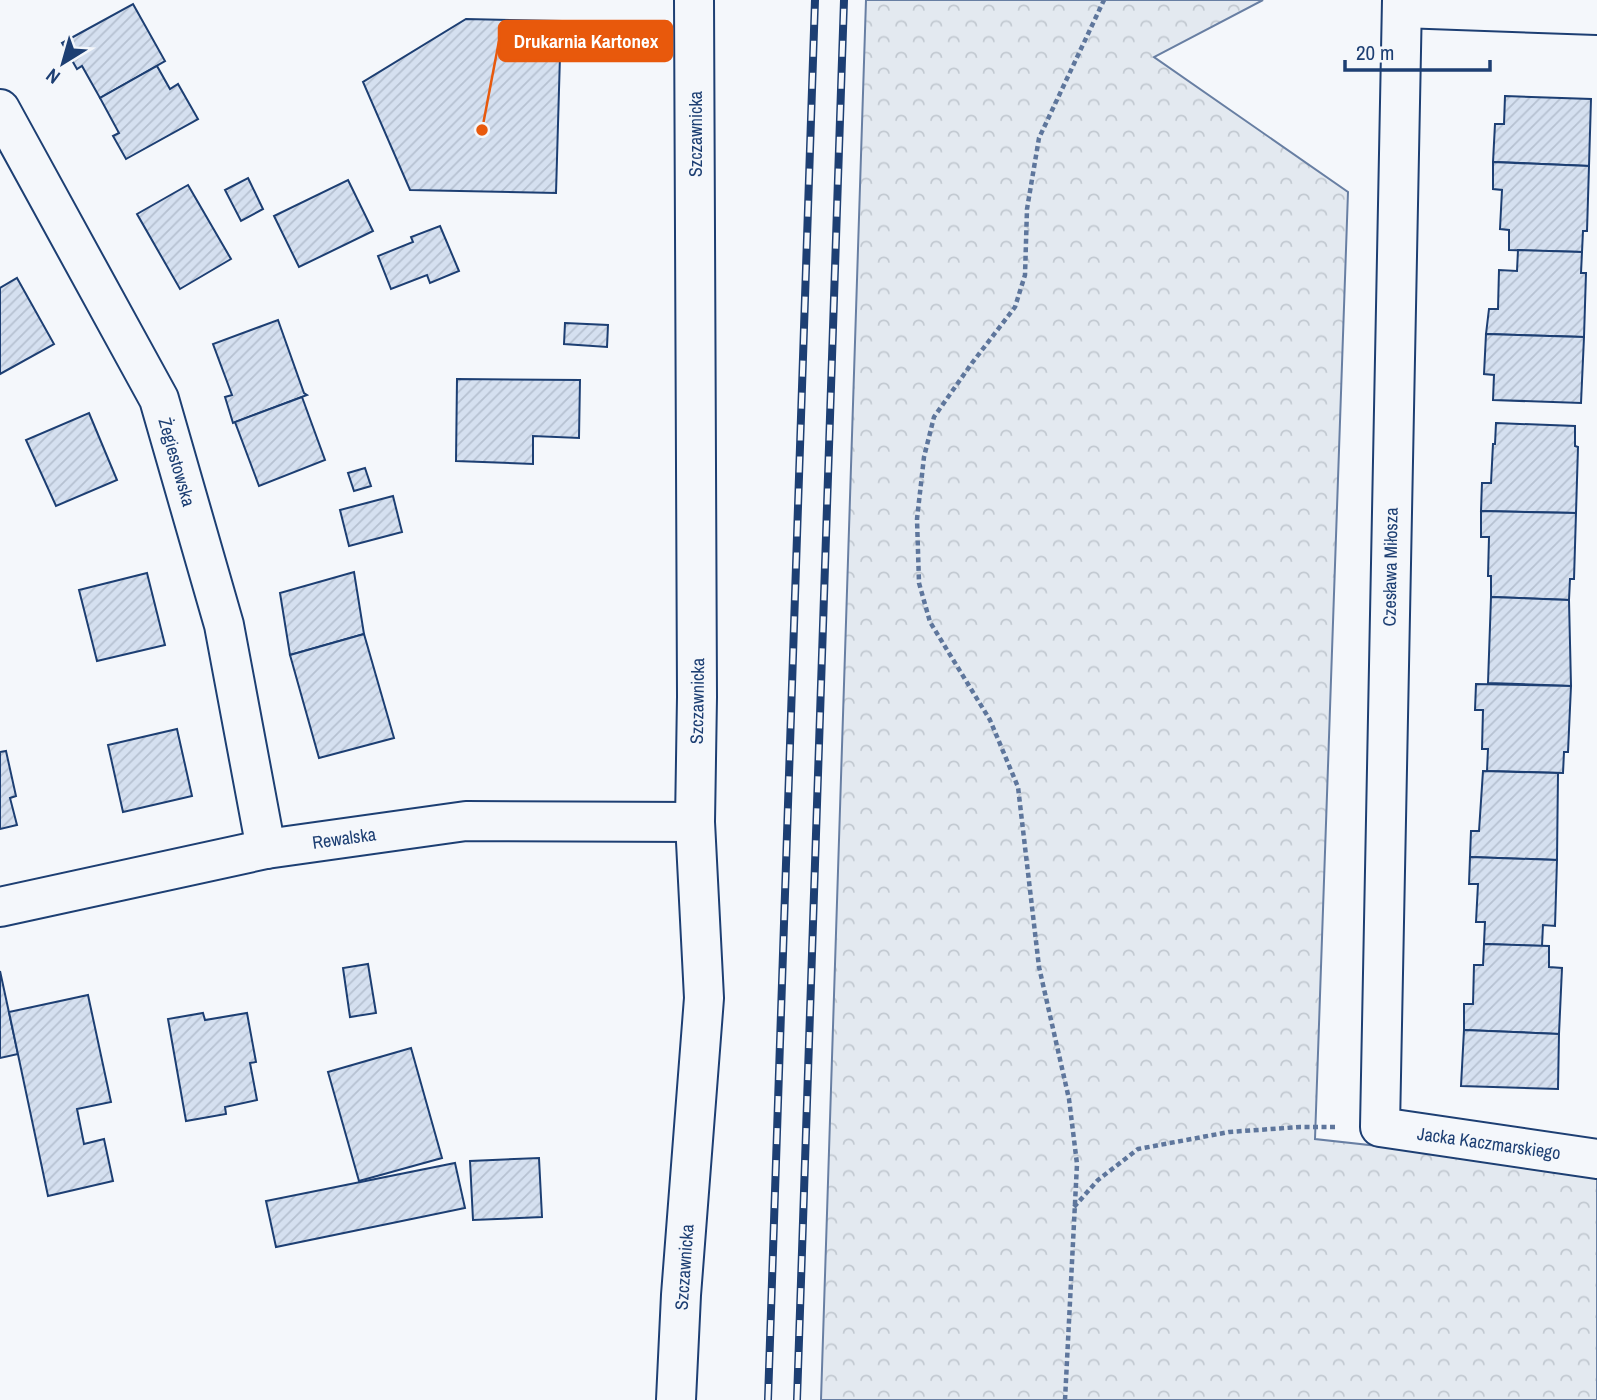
<svg xmlns="http://www.w3.org/2000/svg" width="1597" height="1400" font-family="'Archivo Narrow',sans-serif">
<defs>
<pattern id="forest-crowns" width="20" height="18" patternUnits="userSpaceOnUse" patternTransform="scale(1.75)"><rect width="20" height="18" fill="#e3e9f0"/><path d="M2 6a3 3 0 1 1 6 0M12 15a3 3 0 1 1 6 0" fill="none" stroke="#c2c9d1"/></pattern>
<pattern id="building-hatch" width="6" height="6" patternUnits="userSpaceOnUse" patternTransform="scale(1.75)"><rect width="6" height="6" fill="#d5e0f0"/><path d="M-1 1l2-2M0 6l6-6M5 7l2-2" fill="none" stroke="#b6c1d1"/></pattern>
</defs>
<rect width="100%" height="100%" fill="#f4f7fb"/>
<polygon fill="url(#forest-crowns)" stroke="#687fa3" stroke-width="2" points="866,0 1263,0 1154,57 1348,192 1315,1139 1597,1170 1597,1400 821,1400"/>
<g fill="url(#building-hatch)" stroke="#1d3f73" stroke-width="2">
<polygon points="133,4 165,61 100,98 82,66 77,69 62,43"/>
<polygon points="466,19 561,21 556,193 410,190 363,82"/>
<polygon points="157,66 170,89 178,84 198,119 126,159 113,136 119,133 100,98"/>
<polygon points="1505,96 1591,99 1589,166 1493,162 1495,124 1504,124"/>
<polygon points="1493,162 1589,166 1587,231 1583,231 1582,252 1509,250 1509,230 1500,229 1502,190 1493,189"/>
<polygon points="248,178 263,209 241,221 225,190"/>
<polygon points="348,180 373,231 299,267 274,216"/>
<polygon points="188,185 231,259 180,289 137,214"/>
<polygon points="440,226 459,271 430,283 427,275 391,289 378,256 413,242 411,237"/>
<polygon points="1518,250 1582,252 1581,273 1586,273 1584,337 1486,334 1489,309 1498,309 1499,270 1517,271"/>
<polygon points="17,278 54,344 0,374 0,288"/>
<polygon points="278,320 304,393 307,395 233,423 225,397 232,395 213,344"/>
<polygon points="565,323 608,325 607,347 564,344"/>
<polygon points="1486,334 1584,337 1581,403 1493,400 1494,375 1484,374"/>
<polygon points="457,379 580,380 579,438 533,436 533,464 456,461"/>
<polygon points="302,397 325,460 259,486 235,422"/>
<polygon points="89,413 117,480 56,506 26,440"/>
<polygon points="1496,423 1575,426 1575,446 1578,447 1576,513 1481,511 1482,483 1491,483 1493,444 1495,444"/>
<polygon points="365,468 371,486 354,491 348,473"/>
<polygon points="393,496 402,532 349,546 340,510"/>
<polygon points="1481,511 1576,513 1574,579 1570,579 1569,600 1491,597 1491,576 1488,576 1489,537 1481,537"/>
<polygon points="354,572 364,634 290,655 280,593"/>
<polygon points="147,573 165,645 97,661 79,590"/>
<polygon points="1491,597 1569,600 1571,686 1488,683"/>
<polygon points="364,634 394,738 319,758 290,655"/>
<polygon points="1476,684 1571,686 1568,752 1564,752 1563,773 1487,771 1488,749 1482,749 1483,710 1475,710"/>
<polygon points="177,729 192,796 123,812 108,745"/>
<polygon points="6,751 16,796 10,798 17,825 0,829 0,752"/>
<polygon points="1483,771 1558,773 1557,860 1470,857 1471,831 1479,831"/>
<polygon points="1470,857 1557,860 1555,926 1543,925 1542,946 1484,944 1485,922 1476,922 1478,884 1469,884"/>
<polygon points="1484,944 1549,946 1549,967 1562,968 1559,1034 1464,1030 1464,1004 1473,1004 1474,965 1483,965"/>
<polygon points="368,964 376,1013 350,1017 343,968"/>
<polygon points="0,971 18,1054 0,1058"/>
<polygon points="88,995 111,1102 77,1109 84,1144 104,1139 113,1181 48,1196 9,1012"/>
<polygon points="203,1013 205,1020 247,1013 256,1062 250,1063 257,1100 225,1107 226,1114 186,1121 168,1019"/>
<polygon points="1464,1030 1559,1034 1558,1089 1461,1086"/>
<polygon points="411,1048 442,1158 359,1181 328,1072"/>
<polygon points="539,1158 542,1217 473,1220 470,1161"/>
<polygon points="455,1163 465,1208 276,1247 266,1201"/>
</g>
<g fill="none" stroke-linecap="round" stroke-linejoin="round">
<g stroke="#1d3f73" stroke-width="42">
<g id="minor">
<polyline points="1402,0 1380,1127 1597,1159"/>
<polyline points="1402,8 1597,15"/>
<polyline points="0,109 159,399 224,625 266,849"/>
<polyline points="0,907 266,849 466,821 695,822"/>
<polyline points="676,1400 681,1295 704,998 695,822 697,697 694,0"/>
</g>
</g>
<g stroke="#5e769c" stroke-width="4.5" stroke-dasharray="5 3.5" stroke-linecap="butt">
<polyline points="1074,1207 1098,1180 1138,1149 1229,1132 1300,1127 1337,1127"/>
<polyline points="1065,1400 1077,1164 1069,1099 1039,967 1018,787 990,720 930,622 919,583 917,519 924,457 934,417 972,363 1015,307 1025,275 1027,209 1039,138 1104,0"/>
</g>
<use href="#minor" stroke="#f4f7fb" stroke-width="38"/>
<g stroke="#1d3f73" stroke-width="8">
<g id="rail">
<polyline points="768,1400 815,0"/>
<polyline points="797,1400 844,0"/>
</g>
</g>
<use href="#rail" stroke="#f4f7fb" stroke-width="5" stroke-dasharray="16" stroke-linecap="butt"/>
</g>
<g text-anchor="middle" dominant-baseline="central" stroke-width="5" stroke-linejoin="round" paint-order="stroke">
<g font-size="18" fill="#1d3f73" stroke="#f4f7fb">
<text transform="translate(695 134) rotate(-90)">Szczawnicka</text>
<text transform="translate(177 462) rotate(74)">Żegiestowska</text>
<text transform="translate(1390 567) rotate(-89)">Czesława Miłosza</text>
<text transform="translate(697 701) rotate(-89)">Szczawnicka</text>
<text transform="translate(344 838) rotate(-8)">Rewalska</text>
<text transform="translate(1489 1143) rotate(8)">Jacka Kaczmarskiego</text>
<text transform="translate(684 1267) rotate(-86)">Szczawnicka</text>
</g>
</g>
<path fill="none" stroke="#e8590c" stroke-width="2.5" d="M482 130L499 41"/>
<circle fill="#e8590c" stroke="#f4f7fb" stroke-width="2.5" cx="482" cy="130" r="7"/>
<rect fill="#e8590c" stroke="#e8590c" stroke-width="2.5" x="499" y="21" width="173" height="40" rx="7"/>
<g font-size="19" text-anchor="middle" font-weight="bold" fill="#fff">
<text x="586" y="48">Drukarnia Kartonex</text>
</g>
<g transform="translate(63 63) rotate(217)" stroke="#f4f7fb" stroke-width="5" paint-order="stroke">
<path d="M0-5L12 26L0 18L-12 26Z" fill="#1d3f73"/>
<text y="-10" font-size="19" font-weight="bold" text-anchor="middle" fill="#1d3f73">N</text>
</g>
<path d="M1345 60v10h145v-10" fill="none" stroke="#1d3f73" stroke-width="3.5"/>
<text x="1356" y="60" font-size="21" fill="#1d3f73" stroke="#f4f7fb" stroke-width="5" paint-order="stroke">20 m</text>
</svg>
